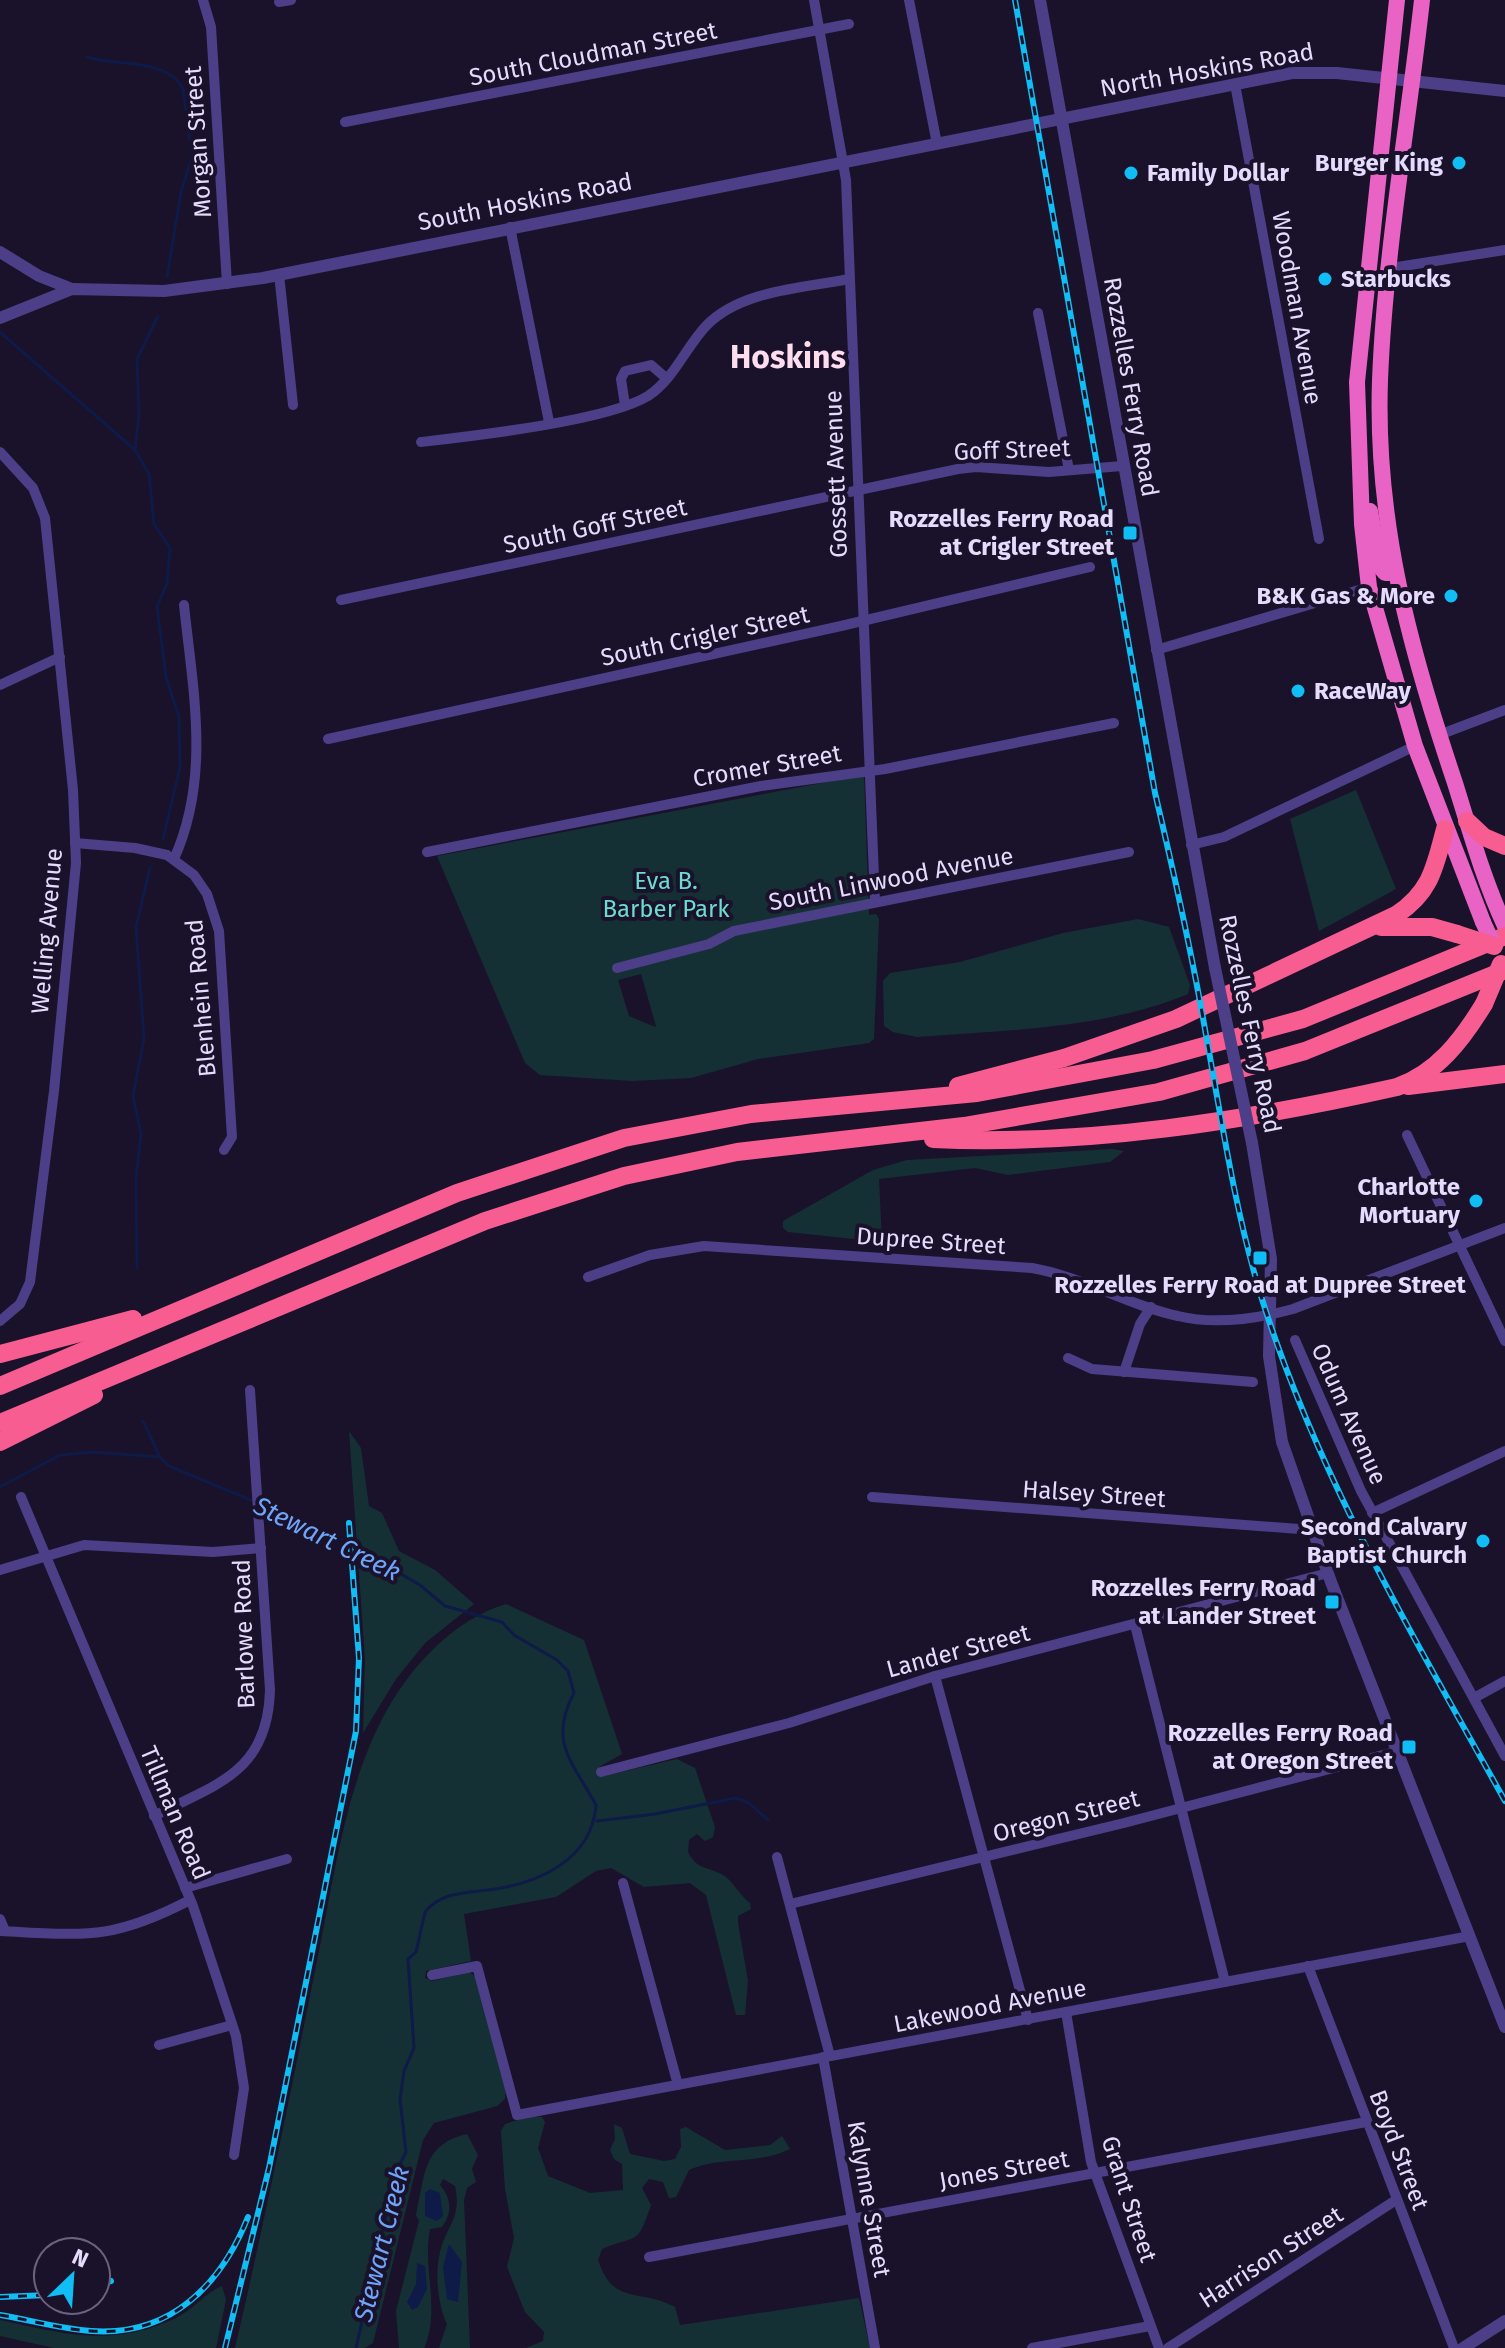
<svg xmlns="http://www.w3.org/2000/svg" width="1505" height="2348" font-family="'Fira Sans',sans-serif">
<rect width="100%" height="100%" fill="#1a122a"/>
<g fill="#153034" fill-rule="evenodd">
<path d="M864,775l5,140 7,-1 3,5 -5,120 -5,4 -111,16 -67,19 -59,3 -92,-6 -15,-12 -88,-207zM641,974l15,52 -1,1 -26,-11 -11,-36z"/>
<polygon points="1356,790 1396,889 1319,931 1290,819"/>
<path d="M1138,919l31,8 21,58 -2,9c-84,35 -181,36 -271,43l-24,-5 -9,-6 -1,-45 7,-8 70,-11 103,-29z"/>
<polygon points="1112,1149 1124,1151 1110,1162 1008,1175 975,1168 879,1179 882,1242 788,1232 783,1228 783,1221 873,1170 907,1160"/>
<polygon points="349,1431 361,1448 369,1506 382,1513 399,1551 435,1570 474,1604 425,1643 396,1679 363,1733 365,1659"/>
<path d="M506,1604l78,36 38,114 -23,13 5,9 73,-17 18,9 20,59 -2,10 -8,4 -8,-7 -8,6 -1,12c9,18 18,14 33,22 11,5 18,21 29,29l1,6 -13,7v7l10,58 -3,34h-9l-30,-120 -16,-12 -46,4 -33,-19 -15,3 -40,26 -92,17 7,47 -45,10 -1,7 7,3 37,-9 7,5 30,111 -1,11 -8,7 -63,17 -11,17 -50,203 -8,5h-130c30,-128 56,-257 82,-387 17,-82 28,-176 70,-251 26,-46 68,-91 119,-106z"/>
<path d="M531,2116l11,1 3,5 -7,26 10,28 42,17 33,-3 -1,-26 -8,-5 -4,-9 5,-11 -1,-15 8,4 8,26 34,7 11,-2 6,-12 -1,-18 6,-2 39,23 45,-5 12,-9 8,13c-32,16 -70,7 -101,21l-13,27 -7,1 -6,-16 -14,-3 -7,9 9,17c-14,42 -13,29 -49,44l-4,11c15,46 41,28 77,47l5,18 179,-27 11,50h-344l17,-7 1,-9 -19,-20 -18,-45 7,-29 -9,-49 -4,-58 4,-7z"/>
<path d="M467,2134l11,21 -6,14 4,13 -9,6 -3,12 6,148h-31l8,-24c-10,-21 -13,-56 -5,-79 9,-24 19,-31 13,-59l-12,-7 -3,6c11,13 13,27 2,42l-12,2c-8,37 11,82 -6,119h-25l-3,-37 23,-90 -3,-6c9,-38 6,-71 51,-81z"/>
<path d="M222,2286l4,14 -10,48h-162l-54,-12v-16c65,14 112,28 176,-2 17,-8 29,-25 46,-32z"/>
</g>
<g fill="#0e1a47">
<polygon points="430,2189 440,2193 443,2216 437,2221 425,2216 425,2193"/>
<polygon points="449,2244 462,2262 458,2302 447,2299 443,2267"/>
<polygon points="417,2263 425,2266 427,2289 418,2307 412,2310 407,2302 416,2284"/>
</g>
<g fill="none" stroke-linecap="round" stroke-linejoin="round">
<g stroke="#0e1a47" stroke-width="3">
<path d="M87,57c28,10 80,0 96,32l9,68 -11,35 -14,85"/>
<polyline points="1,333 135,450 149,474 154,524 170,548 167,583 157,607 166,677 179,717 180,767 163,839"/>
<polyline points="135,450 139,415 137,359 158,316"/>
<polyline points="137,1268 136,1179 141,1134 133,1096 144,1039 136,927 150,868"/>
<polyline points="143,1421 160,1457 169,1466 253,1501"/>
<polyline points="0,1487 60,1455 93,1452 160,1457"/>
<path d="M260,1504l77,33 83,48 25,21 57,16 12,13 43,25 11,11 6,22c-26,49 -2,68 22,112 -4,55 -58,79 -108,85 -23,3 -47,2 -63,22l-9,40 -8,7 6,89 -10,23 -4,28 6,53 -10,20 -40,176"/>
<polyline points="597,1821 655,1814 736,1798 749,1803 768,1820"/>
</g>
<g stroke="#4c3f87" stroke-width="10">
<polyline points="203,0 211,27 227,284"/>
<polyline points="814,0 846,180 875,902"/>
<polyline points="909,0 937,144"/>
<polyline points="279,2 291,0"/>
<polyline points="1235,84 1319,539"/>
<polyline points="345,122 849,24"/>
<polyline points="510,227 549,422"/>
<polyline points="1391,268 1505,250"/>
<polyline points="279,274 293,405"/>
<polyline points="1038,313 1069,470"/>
<polyline points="625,405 621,379 625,371 651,365 666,378"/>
<path d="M421,442c52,-6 186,-21 227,-46 26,-17 38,-49 58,-70 34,-36 98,-38 143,-47"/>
<polyline points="0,452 33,488 45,518 73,790 76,863 54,1091 30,1282 20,1304 0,1321"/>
<polyline points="341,600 958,469 976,467 1049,472 1122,466"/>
<polyline points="1156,650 1369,587"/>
<polyline points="0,685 60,657"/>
<polyline points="1439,735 1505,710"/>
<polyline points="328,739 841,626 1090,567"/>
<polyline points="75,843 135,848 167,855 194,875 207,894 219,931 232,1137 224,1150"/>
<polyline points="1191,845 1224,837 1415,746"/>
<polyline points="427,852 761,786 885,769 1114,723"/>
<path d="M174,859c37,-82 19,-168 10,-254"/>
<polyline points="617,968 709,944 734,931 1129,852"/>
<polyline points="1407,1135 1505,1341"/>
<path d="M588,1277l62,-22 54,-9 328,22c51,9 95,37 146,48 37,9 78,3 115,-7l212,-81"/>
<polyline points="1295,1340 1361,1491 1505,1756"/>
<polyline points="1068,1358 1092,1369 1253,1382"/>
<polyline points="1124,1372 1140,1324 1151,1307"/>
<polyline points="21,1497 193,1906 236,2036 244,2088 234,2155"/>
<polyline points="872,1497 1312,1530"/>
<polyline points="1372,1513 1505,1451"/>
<polyline points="0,1570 84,1545 213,1552 261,1548"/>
<polyline points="1135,1625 1225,1982"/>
<polyline points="935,1676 1028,2020"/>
<polyline points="1474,1698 1505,1681"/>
<polyline points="601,1772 789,1723 935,1676 1328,1573"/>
<path d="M154,1816c63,-32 114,-44 116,-126l-20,-300"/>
<polyline points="777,1857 830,2056"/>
<polyline points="623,1883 678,2085"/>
<polyline points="185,1888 287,1859"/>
<polyline points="790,1904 1124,1823 1398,1751"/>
<polyline points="0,1919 5,1931"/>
<path d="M0,1931c86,4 111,10 190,-31"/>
<polyline points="1308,1966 1454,2348"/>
<polyline points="432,1975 477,1966 517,2115 1470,1936"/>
<polyline points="1066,2012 1091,2162 1159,2348"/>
<polyline points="159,2045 232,2025"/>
<polyline points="823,2057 875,2348"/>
<polyline points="649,2257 1366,2122"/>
<polyline points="1032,2348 1150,2326"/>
<polyline points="1168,2348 1396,2200"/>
</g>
<g stroke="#4c3f87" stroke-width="12">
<polyline points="1040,0 1215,968"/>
<polyline points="0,252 39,276 72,289"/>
<polyline points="0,318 72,289 164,291 263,278 1292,73 1337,73 1505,91"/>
<polyline points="1252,1143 1271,1259 1269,1356 1282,1442 1331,1582 1505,2027"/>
<polyline points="1463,2348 1505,2321"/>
</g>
<g stroke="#e863c4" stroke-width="16">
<polyline points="1397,0 1357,382 1362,524 1369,587 1415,746 1483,922"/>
<path d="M1422,0c-14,126 -37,253 -42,380 -5,143 30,269 75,403 15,48 29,98 50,143"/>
<polyline points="1370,511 1380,567 1385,573 1394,573"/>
</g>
<g stroke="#f85d91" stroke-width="18">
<polyline points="1467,821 1484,837 1505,846"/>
<polyline points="1381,927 1432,927 1457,934"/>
<path d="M958,1086l106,-28 112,-39 220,-104c35,-23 39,-48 49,-86"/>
<polyline points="1408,1086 1505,1074"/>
<path d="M933,1139c156,7 312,-18 464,-52 40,-14 65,-47 87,-83"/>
<polyline points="0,1354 133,1319"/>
<polyline points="0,1386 457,1193 624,1138 751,1114 977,1093 1153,1060 1303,1019 1505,936"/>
<polyline points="0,1423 485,1221 624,1176 737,1152 964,1126 1159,1092 1305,1051 1505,970"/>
<polyline points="0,1442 94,1395"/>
</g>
<g stroke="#11bdf5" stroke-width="6">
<g id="rail">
<path d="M1015,0l140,793c19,80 37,161 51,242 16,87 29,176 55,261 56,180 153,341 244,505"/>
<polyline points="96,2284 111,2281"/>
<polyline points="0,2297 48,2295"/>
<path d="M0,2315c30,5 61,14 91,16 79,6 130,-46 157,-114"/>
<polyline points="225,2348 269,2168 356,1731 359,1658 349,1523"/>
</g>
</g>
<use href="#rail" stroke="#1a122a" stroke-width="3" stroke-dasharray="9" stroke-linecap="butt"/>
<polyline stroke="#4c3f87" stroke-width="12" points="1215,968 1252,1143"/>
<polyline stroke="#e863c4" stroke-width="16" points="1483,922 1494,946"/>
<g stroke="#f85d91" stroke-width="18">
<polyline points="1457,934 1494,946"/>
<polyline points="1484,1004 1501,964"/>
</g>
</g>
<g fill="#11bdf5" stroke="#1a122a" stroke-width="3">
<circle cx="1459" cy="163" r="8"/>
<circle cx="1131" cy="173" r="8"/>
<circle cx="1325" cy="279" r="8"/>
<rect x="1122" y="525" width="16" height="16" rx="4"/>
<circle cx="1451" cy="596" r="8"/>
<circle cx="1298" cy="691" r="8"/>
<circle cx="1476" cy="1201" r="8"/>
<rect x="1252" y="1250" width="16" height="16" rx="4"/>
<circle cx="1483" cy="1541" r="8"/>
<rect x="1324" y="1594" width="16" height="16" rx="4"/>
<rect x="1401" y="1739" width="16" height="16" rx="4"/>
</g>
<g text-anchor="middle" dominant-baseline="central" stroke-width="8" stroke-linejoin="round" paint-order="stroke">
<g font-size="24" fill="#e5dcfd" stroke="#1a122a">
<text transform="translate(593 54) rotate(-11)">South Cloudman Street</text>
<text transform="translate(1207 70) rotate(-10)">North Hoskins Road</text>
<text transform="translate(198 142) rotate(-94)">Morgan Street</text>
<text transform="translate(525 202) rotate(-11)">South Hoskins Road</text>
<text transform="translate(1297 308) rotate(80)">Woodman Avenue</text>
<text transform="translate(1131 387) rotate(80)">Rozzelles Ferry Road</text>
<text transform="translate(1012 450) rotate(-2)">Goff Street</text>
<text transform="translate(836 474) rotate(-92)">Gossett Avenue</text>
<text transform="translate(595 526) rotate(-12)">South Goff Street</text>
<text transform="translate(705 636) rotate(-12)">South Crigler Street</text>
<text transform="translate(767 766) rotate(-10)">Cromer Street</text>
<text transform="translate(891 879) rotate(-11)">South Linwood Avenue</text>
<text transform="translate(47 931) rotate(-85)">Welling Avenue</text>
<text transform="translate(201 998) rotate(-95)">Blenhein Road</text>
<text transform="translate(1250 1024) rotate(78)">Rozzelles Ferry Road</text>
<text transform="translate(931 1241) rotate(4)">Dupree Street</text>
<text transform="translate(1349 1414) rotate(66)">Odum Avenue</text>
<text transform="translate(1094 1494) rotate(4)">Halsey Street</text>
<text transform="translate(244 1634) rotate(-92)">Barlowe Road</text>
<text transform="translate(958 1651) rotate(-15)">Lander Street</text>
<text transform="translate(175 1813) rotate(67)">Tillman Road</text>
<text transform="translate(1066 1816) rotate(-14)">Oregon Street</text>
<text transform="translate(990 2006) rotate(-11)">Lakewood Avenue</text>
<text transform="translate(1399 2150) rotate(69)">Boyd Street</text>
<text transform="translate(1004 2170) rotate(-10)">Jones Street</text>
<text transform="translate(869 2199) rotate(80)">Kalynne Street</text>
<text transform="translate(1129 2199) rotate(72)">Grant Street</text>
<text transform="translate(1271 2257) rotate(-33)">Harrison Street</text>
</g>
<g font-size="24" font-weight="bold" fill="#e5dcfd" stroke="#1a122a" text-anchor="end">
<text x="1443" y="163">Burger King</text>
<text x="1147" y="173" text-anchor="start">Family Dollar</text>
<text x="1341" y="279" text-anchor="start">Starbucks</text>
<text x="1114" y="519">Rozzelles Ferry Road<tspan x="1114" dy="28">at Crigler Street</tspan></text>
<text x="1435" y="596">B&amp;K Gas &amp; More</text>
<text x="1314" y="691" text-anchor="start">RaceWay</text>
<text x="1460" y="1187">Charlotte<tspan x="1460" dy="28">Mortuary</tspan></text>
<text x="1260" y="1285" text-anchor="middle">Rozzelles Ferry Road at Dupree Street</text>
<text x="1467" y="1527">Second Calvary<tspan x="1467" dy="28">Baptist Church</tspan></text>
<text x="1316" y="1588">Rozzelles Ferry Road<tspan x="1316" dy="28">at Lander Street</tspan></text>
<text x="1393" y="1733">Rozzelles Ferry Road<tspan x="1393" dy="28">at Oregon Street</tspan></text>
</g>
<g font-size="24" fill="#6adcd0" stroke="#1a122a">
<text x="666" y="881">Eva B.<tspan x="666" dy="28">Barber Park</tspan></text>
</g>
<g font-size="26" font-style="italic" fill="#6fa5f9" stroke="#1a122a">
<text transform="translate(327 1539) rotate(26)">Stewart Creek</text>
<text transform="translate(382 2244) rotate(-76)">Stewart Creek</text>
</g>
<g font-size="32" font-weight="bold" fill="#fedeee" stroke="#1a122a">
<text x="788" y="357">Hoskins</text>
</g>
</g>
<g transform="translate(72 2276) rotate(25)"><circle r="38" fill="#1a122a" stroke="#6b637e" stroke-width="2"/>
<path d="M0-6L14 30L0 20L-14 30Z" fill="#11bdf5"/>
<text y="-12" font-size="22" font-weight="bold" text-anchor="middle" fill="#e5dcfd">N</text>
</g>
</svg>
